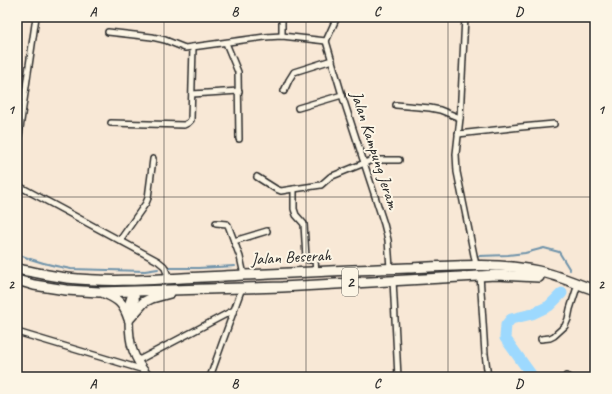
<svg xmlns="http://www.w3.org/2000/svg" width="612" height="394" font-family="Caveat,sans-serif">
<rect width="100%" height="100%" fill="#f8e8d6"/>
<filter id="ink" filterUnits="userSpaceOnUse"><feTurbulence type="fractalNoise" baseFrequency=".025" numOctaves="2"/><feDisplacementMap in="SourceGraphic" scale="8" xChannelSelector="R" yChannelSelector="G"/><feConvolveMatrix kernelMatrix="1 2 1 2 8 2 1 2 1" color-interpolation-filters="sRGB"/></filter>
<g filter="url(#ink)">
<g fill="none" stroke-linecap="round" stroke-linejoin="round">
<g stroke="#6f93aa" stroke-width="2">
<path d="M17,254c17,7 36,12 54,15l74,2 13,-2"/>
<polyline points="479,256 508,255 525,253 544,248 559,252 570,270"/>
<polyline points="168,268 198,268 235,266"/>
</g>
<polyline stroke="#9dd9fe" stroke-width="11" points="533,377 505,338 506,325 511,319 532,314 549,306 562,293"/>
<g stroke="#2b2b2b" stroke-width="8">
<g id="street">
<polyline points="465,17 460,118 456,154 457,172 476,265"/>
<polyline points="108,32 152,37 165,40 185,48 265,37 282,36 326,41"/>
<polyline points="282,36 282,17"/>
<polyline points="326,41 342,95 384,224 388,240 390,268"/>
<polyline points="326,41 337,17"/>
<polyline points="226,43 238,72 239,139"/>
<polyline points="284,91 289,80 294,72 332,60"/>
<polyline points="192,94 239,91"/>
<polyline points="396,105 430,108 440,110 460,118"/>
<polyline points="298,108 342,95"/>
<polyline points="111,123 184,125 188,123 191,120 193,47"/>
<polyline points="458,134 521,127 554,124"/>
<polyline points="17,149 36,17"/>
<polyline points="257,177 276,189 281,191 287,190 321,185 330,177 372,160 399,160"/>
<polyline points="17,185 158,261 164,266 169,278"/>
<polyline points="294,189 294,209 296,215 304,224 306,258 308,260 315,260 316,272"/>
<polyline points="216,223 227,224 228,225 240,257 244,275"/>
<polyline points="120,240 146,203 148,198 153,159"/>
<polyline points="234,241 267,231"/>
<polyline points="480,275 485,354 488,377"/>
<polyline points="393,280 398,377"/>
<polyline points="17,332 144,370"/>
<polyline points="541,339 550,338 554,336 565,326 568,319 570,309 578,284"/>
<polyline points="137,361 234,310 242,288"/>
<polyline points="566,376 569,377"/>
<polyline points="210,377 234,310"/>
</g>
</g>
<g stroke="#2b2b2b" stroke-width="10">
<g id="secondary">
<path d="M134,291c-7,11 -5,16 -5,29 0,25 4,38 20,57"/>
<path d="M132,313c3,-7 5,-14 2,-22"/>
</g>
</g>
<g stroke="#2b2b2b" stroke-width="12">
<g id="highway">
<path d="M17,269c17,3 33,7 50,9 45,5 91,1 136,-1 69,-3 137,-7 205,-9 43,-2 88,-6 130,3 20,4 38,13 57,19"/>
<polyline points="17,280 34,285 66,290 99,292 282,287 496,275 539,277"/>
<path d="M104,293c15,6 20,11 25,26l15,-17 8,-4 18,-5"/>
</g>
</g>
<use href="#street" stroke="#fcf5e5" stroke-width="5"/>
<use href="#secondary" stroke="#fcf5e5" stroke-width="7"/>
<use href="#highway" stroke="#fcf5e5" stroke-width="9"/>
</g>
</g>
<path fill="none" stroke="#2b2b2b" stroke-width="1" stroke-opacity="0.55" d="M164,17v360M306,17v360M448,17v360M17,197h578"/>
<g text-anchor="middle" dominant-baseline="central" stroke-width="4" stroke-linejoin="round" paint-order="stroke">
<rect fill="#fcf5e5" stroke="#6a6863" stroke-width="1" x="342" y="268" width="16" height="28" rx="3"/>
<g font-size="16" font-weight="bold" fill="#2b2b2b">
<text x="350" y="282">2</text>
</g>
<g font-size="17" fill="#2b2b2b" stroke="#fcf5e5">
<text transform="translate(375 150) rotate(72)">Jalan Kampung Jeram</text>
<text transform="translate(291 257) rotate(-3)">Jalan Beserah</text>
</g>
</g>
<rect width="612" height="394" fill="none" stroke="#fcf5e5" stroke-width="44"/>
<rect x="22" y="22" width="568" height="350" fill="none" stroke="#2b2b2b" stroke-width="1.5"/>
<g font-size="13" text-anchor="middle" font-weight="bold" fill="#2b2b2b">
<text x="93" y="16">A</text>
<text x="235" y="16">B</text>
<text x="377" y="16">C</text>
<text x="519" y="16">D</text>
<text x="11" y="114">1</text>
<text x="601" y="114">1</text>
<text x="11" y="289">2</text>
<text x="601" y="289">2</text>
<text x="93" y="388">A</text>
<text x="235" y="388">B</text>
<text x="377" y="388">C</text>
<text x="519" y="388">D</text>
</g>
</svg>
